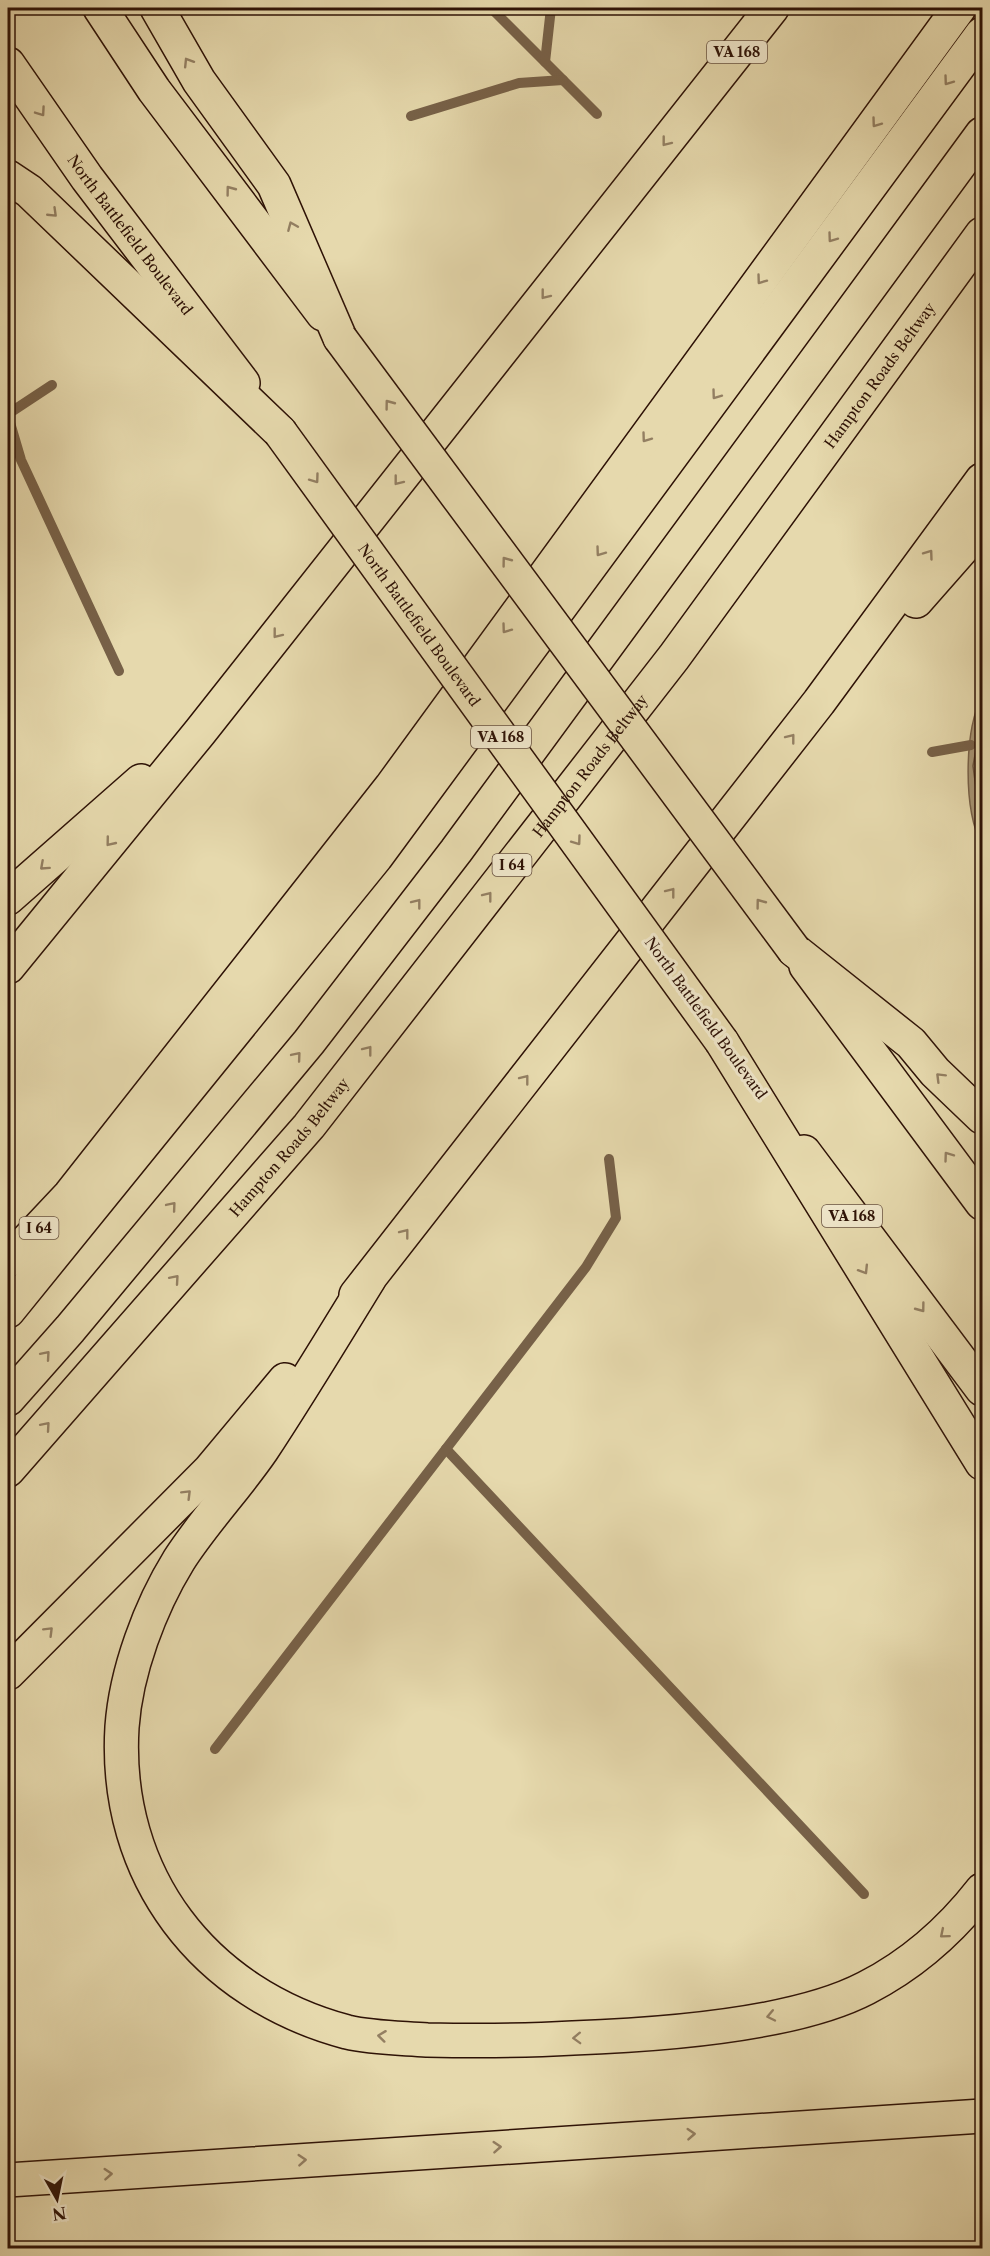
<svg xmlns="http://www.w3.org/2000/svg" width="990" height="2256" font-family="'Libre Caslon Text',serif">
<rect width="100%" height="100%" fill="#e6d9ad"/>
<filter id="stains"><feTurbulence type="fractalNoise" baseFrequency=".00333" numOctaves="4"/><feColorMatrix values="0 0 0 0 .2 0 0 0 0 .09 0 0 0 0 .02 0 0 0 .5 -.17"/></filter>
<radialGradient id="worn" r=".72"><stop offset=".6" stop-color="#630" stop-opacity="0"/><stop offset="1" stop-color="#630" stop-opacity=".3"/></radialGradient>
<path fill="#a79574" stroke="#776148" stroke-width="1.5" d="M982,696v149c-19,-36 -18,-113 0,-149z"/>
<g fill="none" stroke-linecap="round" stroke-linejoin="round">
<polyline stroke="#6a543d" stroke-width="1.5" points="982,716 973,766 982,832"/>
<g stroke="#776148" stroke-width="10">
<polyline points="491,8 597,114"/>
<polyline points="545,62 551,8"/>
<polyline points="411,116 519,83 563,80"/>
<polyline points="8,414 52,385"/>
<polyline points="8,416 21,460 119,671"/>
<polyline points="932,752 971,745"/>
<polyline points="446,1449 864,1894"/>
<polyline points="215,1749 586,1267 616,1218 609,1159"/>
</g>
<g stroke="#2e1206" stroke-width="36">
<g id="primary">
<polyline points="100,8 154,90 323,314"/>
<path id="s1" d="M8,64l79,114 156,205"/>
<polyline points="806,966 982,1203"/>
<polyline points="804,1152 982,1389"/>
</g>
</g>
<g stroke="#2e1206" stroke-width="36">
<g id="highway">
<polyline points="157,8 199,81 274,185 340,338"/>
<polyline points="8,177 29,191 280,432"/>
<polyline points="916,601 982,526"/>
<polyline points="8,898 141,781"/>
<polyline points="794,950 911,1043 935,1072 982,1117"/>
<polyline points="8,967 200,732 772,8"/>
<polyline points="722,1042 982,1463"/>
<polyline points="8,1261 70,1195 391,787 959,8"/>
<path d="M369,1279c-35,57 -70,115 -107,171 -26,38 -58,71 -83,110 -29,47 -53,111 -57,167 -9,149 82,267 225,305 25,6 54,6 80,8 49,1 97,1 146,-2 82,-3 220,-12 293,-50 47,-24 84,-57 116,-98"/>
<polyline points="356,1295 819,702 982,480"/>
<polyline points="8,1311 376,857 982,34"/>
<polyline points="8,1399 70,1329 309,1042 456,851 982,134"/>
<path id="s2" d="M8,1470l301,-344 365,-469 308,-423"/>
<polyline points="8,1673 209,1471 285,1380"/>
<polyline points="8,2180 982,2116"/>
</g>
</g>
<use href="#primary" stroke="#e6d9ad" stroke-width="33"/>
<use href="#highway" stroke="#e6d9ad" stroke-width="33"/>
<g stroke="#2e1206" stroke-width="36" stroke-linecap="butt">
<g id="primary-bridge">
<polyline points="340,338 794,950"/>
<path id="s3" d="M280,432l442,610"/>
</g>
</g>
<use href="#primary-bridge" stroke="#e6d9ad" stroke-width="33"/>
</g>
<defs><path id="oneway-chevron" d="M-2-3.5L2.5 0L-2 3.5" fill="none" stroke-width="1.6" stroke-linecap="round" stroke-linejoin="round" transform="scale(1.5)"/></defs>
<g stroke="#937f62">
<use href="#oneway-chevron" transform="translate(188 62) rotate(-122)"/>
<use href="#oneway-chevron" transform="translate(948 81) rotate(126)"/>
<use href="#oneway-chevron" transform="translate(41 112) rotate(55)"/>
<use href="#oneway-chevron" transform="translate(876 123) rotate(126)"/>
<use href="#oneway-chevron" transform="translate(666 142) rotate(128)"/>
<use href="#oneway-chevron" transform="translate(230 190) rotate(-127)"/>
<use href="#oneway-chevron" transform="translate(53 213) rotate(44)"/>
<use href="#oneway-chevron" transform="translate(292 226) rotate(-113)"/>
<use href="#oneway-chevron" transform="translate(832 238) rotate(126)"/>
<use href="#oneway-chevron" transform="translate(761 280) rotate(126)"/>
<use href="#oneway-chevron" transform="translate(545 295) rotate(128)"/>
<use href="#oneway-chevron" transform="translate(716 395) rotate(126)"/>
<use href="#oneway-chevron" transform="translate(389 404) rotate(-127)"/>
<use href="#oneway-chevron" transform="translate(646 438) rotate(126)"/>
<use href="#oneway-chevron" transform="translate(315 479) rotate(54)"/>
<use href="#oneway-chevron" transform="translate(398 481) rotate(128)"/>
<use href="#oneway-chevron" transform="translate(600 552) rotate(126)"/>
<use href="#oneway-chevron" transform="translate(929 554) rotate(-54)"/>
<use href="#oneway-chevron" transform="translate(506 561) rotate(-127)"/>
<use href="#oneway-chevron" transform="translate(506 629) rotate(126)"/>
<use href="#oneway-chevron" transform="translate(277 634) rotate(128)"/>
<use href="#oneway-chevron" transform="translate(791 738) rotate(-52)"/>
<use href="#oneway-chevron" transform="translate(577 841) rotate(54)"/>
<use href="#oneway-chevron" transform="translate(110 842) rotate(129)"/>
<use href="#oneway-chevron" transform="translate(44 866) rotate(138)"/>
<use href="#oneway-chevron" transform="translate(671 892) rotate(-52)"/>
<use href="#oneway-chevron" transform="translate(488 896) rotate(-52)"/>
<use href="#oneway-chevron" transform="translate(417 903) rotate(-52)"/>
<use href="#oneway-chevron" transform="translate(760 903) rotate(-127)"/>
<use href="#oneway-chevron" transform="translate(368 1050) rotate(-52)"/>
<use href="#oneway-chevron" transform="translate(297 1056) rotate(-50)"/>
<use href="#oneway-chevron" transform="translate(940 1077) rotate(-135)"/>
<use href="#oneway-chevron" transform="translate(525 1079) rotate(-52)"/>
<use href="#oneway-chevron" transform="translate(948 1156) rotate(-126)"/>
<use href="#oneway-chevron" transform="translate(172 1206) rotate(-50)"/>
<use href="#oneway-chevron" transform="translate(405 1233) rotate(-52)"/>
<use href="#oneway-chevron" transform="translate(864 1270) rotate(58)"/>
<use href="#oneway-chevron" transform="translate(175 1279) rotate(-49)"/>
<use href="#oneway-chevron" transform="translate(921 1308) rotate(53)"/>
<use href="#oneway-chevron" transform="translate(46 1355) rotate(-49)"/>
<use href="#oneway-chevron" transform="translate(46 1426) rotate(-49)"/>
<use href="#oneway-chevron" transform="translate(187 1494) rotate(-45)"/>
<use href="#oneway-chevron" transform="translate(49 1631) rotate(-45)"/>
<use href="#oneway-chevron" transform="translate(944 1934) rotate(140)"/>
<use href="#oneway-chevron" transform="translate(771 2016) rotate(168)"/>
<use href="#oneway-chevron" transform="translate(382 2036) rotate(-173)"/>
<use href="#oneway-chevron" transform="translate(577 2038) rotate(178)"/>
<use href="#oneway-chevron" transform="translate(691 2134) rotate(-4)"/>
<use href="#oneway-chevron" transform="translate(497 2147) rotate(-4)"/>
<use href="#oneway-chevron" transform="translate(302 2160) rotate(-4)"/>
<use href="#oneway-chevron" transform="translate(108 2174) rotate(-4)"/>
</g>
<g text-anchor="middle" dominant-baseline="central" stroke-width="6" stroke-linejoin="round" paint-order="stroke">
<g fill="#efe6ca" stroke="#685241" stroke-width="1.5">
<rect x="707" y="41" width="60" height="22" rx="4.5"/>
<rect x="471" y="726" width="60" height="22" rx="4.5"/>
<rect x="492.5" y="854" width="39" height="22" rx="4.5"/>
<rect x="822" y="1205" width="60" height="22" rx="4.5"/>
<rect x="19.5" y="1217" width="39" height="22" rx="4.5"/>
</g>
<g font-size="14" font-weight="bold" fill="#2e1206">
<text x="737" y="52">VA 168</text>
<text x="501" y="737">VA 168</text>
<text x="512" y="865">I 64</text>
<text x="852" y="1216">VA 168</text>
<text x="39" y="1228">I 64</text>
</g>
<g font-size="15" fill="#2e1206" stroke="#efe6ca">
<text stroke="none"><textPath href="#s1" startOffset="210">North Battlefield Boulevard</textPath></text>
<text stroke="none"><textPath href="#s2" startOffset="1400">Hampton Roads Beltway</textPath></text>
<text stroke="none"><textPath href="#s3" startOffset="238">North Battlefield Boulevard</textPath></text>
<text stroke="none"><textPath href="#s2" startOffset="914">Hampton Roads Beltway</textPath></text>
<text transform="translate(706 1018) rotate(54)">North Battlefield Boulevard</text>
<text stroke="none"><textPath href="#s2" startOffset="428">Hampton Roads Beltway</textPath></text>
</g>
</g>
<rect width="990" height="2256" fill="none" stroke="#e6d9ad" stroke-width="30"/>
<rect x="9" y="9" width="972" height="2238" fill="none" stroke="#2e1206" stroke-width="3"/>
<rect x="15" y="15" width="960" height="2226" fill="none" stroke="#2e1206" stroke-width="1.5"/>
<g transform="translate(57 2199) rotate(171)" stroke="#efe6ca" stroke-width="4.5" paint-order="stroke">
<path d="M0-4.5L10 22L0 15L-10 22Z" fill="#2e1206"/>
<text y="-9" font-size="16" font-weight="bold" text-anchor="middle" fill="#2e1206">N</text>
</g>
<rect width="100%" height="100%" filter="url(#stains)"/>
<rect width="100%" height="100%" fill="url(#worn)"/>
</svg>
